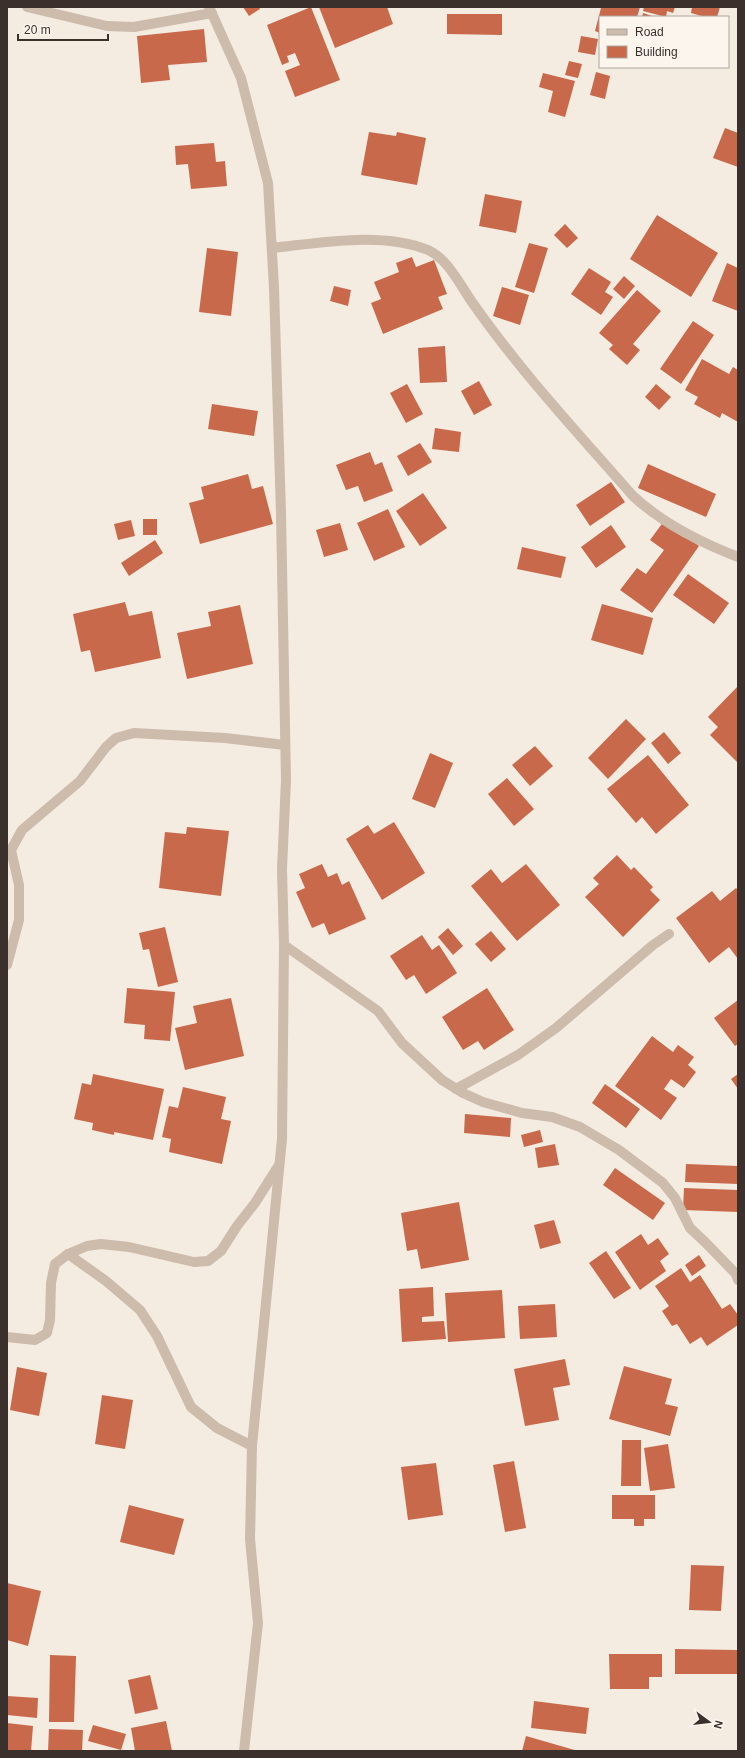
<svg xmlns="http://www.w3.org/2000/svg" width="745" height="1758" font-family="Helvetica,sans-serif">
<rect width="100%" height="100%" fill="#f4ebe1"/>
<g fill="#c8694b">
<polygon points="243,7 259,7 260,9 249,16"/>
<polygon points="311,7 340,80 295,97 285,71 300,65 295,53 287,56 289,62 282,65 267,25"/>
<polygon points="319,7 387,7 393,24 335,48"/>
<polygon points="597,7 640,7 637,17 600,17 600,33 595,31 601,8"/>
<polygon points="644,7 675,7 673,13 667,11 666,17 643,11"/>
<polygon points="692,7 720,7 717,17 705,17 691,13"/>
<polygon points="643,13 655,17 642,17"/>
<polygon points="447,14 502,14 502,35 447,34"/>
<polygon points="204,29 207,62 168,65 170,80 141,83 137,36"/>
<polygon points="581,36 598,39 595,55 578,52"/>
<polygon points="569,61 582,64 578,78 565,75"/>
<polygon points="596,72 610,76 605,99 590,95"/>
<polygon points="543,73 575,81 565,117 548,112 553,91 539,87"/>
<polygon points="725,128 738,133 738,167 713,158"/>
<polygon points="369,132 396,136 397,132 426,138 417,185 361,175"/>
<polygon points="214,143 216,162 225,161 227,186 191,189 188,164 176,165 175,146"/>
<polygon points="485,194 522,201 516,233 479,226"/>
<polygon points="657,215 718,253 691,297 630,259"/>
<polygon points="565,224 578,238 567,248 554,235"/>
<polygon points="529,243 548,248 534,293 515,287"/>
<polygon points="207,248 238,252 231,316 199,312"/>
<polygon points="412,257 416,267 434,260 447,294 438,297 443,309 383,334 371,303 381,299 374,282 399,272 396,263"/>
<polygon points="727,263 738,268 738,311 712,301"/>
<polygon points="589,268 611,282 605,292 613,297 601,315 571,294"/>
<polygon points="624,276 635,286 624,299 613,289"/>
<polygon points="334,286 351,290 348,306 330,301"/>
<polygon points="502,287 529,295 520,325 493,316"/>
<polygon points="637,290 661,311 633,344 640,350 627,365 609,349 613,345 599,333"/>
<polygon points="693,321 714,335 681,384 660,369"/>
<polygon points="445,346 447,382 420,383 418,348"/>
<polygon points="702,359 729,374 733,367 738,370 738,422 722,413 720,418 694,404 698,397 685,390"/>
<polygon points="479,381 492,405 474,415 461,391"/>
<polygon points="407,384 423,414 406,423 390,393"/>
<polygon points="656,384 671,397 659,410 645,397"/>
<polygon points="212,404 258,411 254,436 208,429"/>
<polygon points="435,428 461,432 459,452 432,449"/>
<polygon points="420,443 432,462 408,476 397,456"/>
<polygon points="370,452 375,465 382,462 393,491 364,502 358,486 346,490 336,465"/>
<polygon points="648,464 716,494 706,517 638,488"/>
<polygon points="248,474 252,489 263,486 273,524 200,544 189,503 204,499 201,487"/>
<polygon points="611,482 625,502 590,526 576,505"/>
<polygon points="423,493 447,528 420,546 396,511"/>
<polygon points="388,509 405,547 374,561 357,523"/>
<rect x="143" y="519" width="14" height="16"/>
<polygon points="131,520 135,536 118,540 114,524"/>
<polygon points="664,521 699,546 652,613 620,590 637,568 646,574 664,550 650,540"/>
<polygon points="340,523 348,550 324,557 316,530"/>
<polygon points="611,525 626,547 596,568 581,547"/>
<polygon points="155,540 163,553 129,576 121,563"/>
<polygon points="522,547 566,557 561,578 517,569"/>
<polygon points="688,574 729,603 714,624 673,595"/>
<polygon points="125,602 129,616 152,611 161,658 95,672 90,650 81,652 73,614"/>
<polygon points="602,604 653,618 643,655 591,640"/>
<polygon points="240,605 253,664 187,679 177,633 211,626 208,612"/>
<polygon points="738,686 738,763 710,735 718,727 708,717"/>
<polygon points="626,719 646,739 608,779 588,758"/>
<polygon points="664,732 681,753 668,764 651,743"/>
<polygon points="535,746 553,766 530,786 512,765"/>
<polygon points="430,753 453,763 435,808 412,799"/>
<polygon points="648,755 689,805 656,834 642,817 636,823 607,789"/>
<polygon points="507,778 534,809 514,826 488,794"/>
<polygon points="394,822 425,873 382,900 346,839 368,825 374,834"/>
<polygon points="187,827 229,831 221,896 159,888 165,832 186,834"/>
<polygon points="617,855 631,870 634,867 653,887 650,890 660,900 623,937 585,897 599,884 593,878"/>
<polygon points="322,864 328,877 337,873 342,885 349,881 366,919 329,935 324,923 312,928 296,892 305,888 299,874"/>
<polygon points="526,864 560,905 517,941 471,886 491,869 502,883"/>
<polygon points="736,888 738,890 738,959 729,947 709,963 676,918 712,891 720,901"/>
<polygon points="165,927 178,982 158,987 149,949 143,950 139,933"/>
<polygon points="448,928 463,946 453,955 438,937"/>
<polygon points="491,931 506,949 491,962 475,944"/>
<polygon points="422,935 432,950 439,945 457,973 426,994 414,975 406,980 390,956"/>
<polygon points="127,988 175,992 170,1041 144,1039 145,1025 124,1023"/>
<polygon points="487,988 514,1030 484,1050 478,1041 463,1050 442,1017"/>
<polygon points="231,998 244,1056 185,1070 175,1028 197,1023 193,1006"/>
<polygon points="738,1000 738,1044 735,1046 714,1018"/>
<polygon points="652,1036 673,1052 678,1045 694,1057 688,1065 696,1072 684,1088 671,1079 664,1089 677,1098 661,1120 615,1086"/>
<polygon points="93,1074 164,1089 153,1140 114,1132 114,1135 92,1130 93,1123 74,1119 82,1083 91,1085"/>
<polygon points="738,1074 738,1089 731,1079"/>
<polygon points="605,1084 640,1109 626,1128 592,1103"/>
<polygon points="183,1087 226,1097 221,1119 231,1121 222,1164 169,1152 171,1139 162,1137 169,1106 178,1108"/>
<polygon points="465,1114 511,1118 510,1137 464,1133"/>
<polygon points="540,1130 543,1142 524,1147 521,1135"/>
<polygon points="555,1144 559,1165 538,1168 535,1148"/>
<polygon points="686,1164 738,1166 738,1184 685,1182"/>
<polygon points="615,1168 665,1203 653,1220 603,1185"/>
<polygon points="684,1188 738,1190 738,1212 683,1210"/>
<polygon points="459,1202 469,1260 421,1269 417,1249 407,1251 401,1213"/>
<polygon points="554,1220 561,1243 540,1249 534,1225"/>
<polygon points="641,1234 648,1245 658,1238 669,1254 660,1261 666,1271 640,1290 615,1252"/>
<polygon points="606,1251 631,1288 614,1299 589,1263"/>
<polygon points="699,1255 706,1266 692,1276 685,1265"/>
<polygon points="681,1268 690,1282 700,1275 722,1309 730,1304 738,1315 738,1325 707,1346 701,1337 690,1344 677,1324 672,1326 662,1311 669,1306 655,1286"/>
<polygon points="433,1287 434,1316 422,1317 422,1322 444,1321 446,1339 402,1342 399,1289"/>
<polygon points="502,1290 505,1338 448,1342 445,1293"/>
<polygon points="555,1304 557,1337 520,1339 518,1306"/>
<polygon points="565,1359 570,1385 553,1388 559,1420 525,1426 514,1369"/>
<polygon points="624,1366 672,1379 665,1404 678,1407 670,1436 609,1419"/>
<polygon points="17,1367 47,1373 39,1416 10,1410"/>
<polygon points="102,1395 133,1400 125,1449 95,1444"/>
<polygon points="622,1440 641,1440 641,1486 621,1486"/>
<polygon points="668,1444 675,1488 650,1491 644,1448"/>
<polygon points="514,1461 526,1528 505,1532 493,1465"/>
<polygon points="436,1463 443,1515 408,1520 401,1467"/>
<polygon points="612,1495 655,1495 655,1519 644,1519 644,1526 634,1526 634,1519 612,1519"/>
<polygon points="129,1505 184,1519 174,1555 120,1542"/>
<polygon points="691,1565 724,1566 721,1611 689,1610"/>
<polygon points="7,1583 41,1591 28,1646 7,1640"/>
<polygon points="675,1649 737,1650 738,1674 675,1674"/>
<polygon points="609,1654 662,1654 662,1677 649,1677 649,1689 610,1689"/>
<polygon points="50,1655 76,1656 74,1722 49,1722"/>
<polygon points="150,1675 158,1709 135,1714 128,1680"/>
<polygon points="7,1696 38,1698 37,1718 7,1715"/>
<polygon points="534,1701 589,1708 586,1734 531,1728"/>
<polygon points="166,1721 172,1751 135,1751 131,1728"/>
<polygon points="7,1723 33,1726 31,1751 7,1751"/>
<polygon points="93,1725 126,1734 121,1750 88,1741"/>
<polygon points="49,1729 83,1730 82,1751 48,1751"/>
<polygon points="526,1736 578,1751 522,1751"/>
</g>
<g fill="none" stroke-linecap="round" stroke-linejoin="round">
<g stroke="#cdbbac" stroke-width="10">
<polyline points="27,7 107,26 134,27 212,13"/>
<polyline points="209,7 241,78 268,183 274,288 281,513 286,780 282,869 284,945 282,1139 252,1446 250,1539 258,1623 244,1751"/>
<path d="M272,248c48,-5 110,-17 156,2 20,9 32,35 44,52 48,69 106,131 161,194 28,26 69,47 105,61"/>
<polyline points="284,945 378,1011 402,1043 442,1080 463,1093 483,1102 522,1113 552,1117 580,1127 619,1150 663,1183 675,1198 690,1228 705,1242 736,1274 738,1280"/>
<polyline points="7,965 19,920 19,885 11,850 22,830 80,781 106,747 116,738 134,733 225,738 285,745"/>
<polyline points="456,1089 518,1055 556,1028 653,945 669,934"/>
<polyline points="68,1254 106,1281 140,1310 157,1336 191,1407 217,1428 252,1446"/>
<polyline points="7,1337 35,1340 47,1333 50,1320 51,1283 55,1264 68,1254 87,1246 101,1244 129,1247 194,1262 208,1261 221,1251 237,1226 255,1203 279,1165"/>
</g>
</g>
<rect width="745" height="1758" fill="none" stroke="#3b302b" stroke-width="16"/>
<rect x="599" y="16" width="130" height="52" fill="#fbf5ee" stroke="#aea6a0"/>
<rect x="607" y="29" width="20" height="6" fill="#cdbbac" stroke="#aea6a0"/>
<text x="635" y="36" font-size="12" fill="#3b302b">Road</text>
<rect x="607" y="46" width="20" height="12" fill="#c8694b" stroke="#aea6a0"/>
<text x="635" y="56" font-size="12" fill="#3b302b">Building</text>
<g transform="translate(709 1722) rotate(105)" stroke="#fbf5ee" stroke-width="3" paint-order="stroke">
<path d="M0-3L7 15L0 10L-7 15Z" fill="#3b302b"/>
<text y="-6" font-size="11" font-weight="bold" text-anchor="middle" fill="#3b302b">N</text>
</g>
<path d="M18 34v6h90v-6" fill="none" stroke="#3b302b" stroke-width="2"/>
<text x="24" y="34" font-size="12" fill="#3b302b" stroke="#fbf5ee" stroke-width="3" paint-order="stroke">20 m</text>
</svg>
